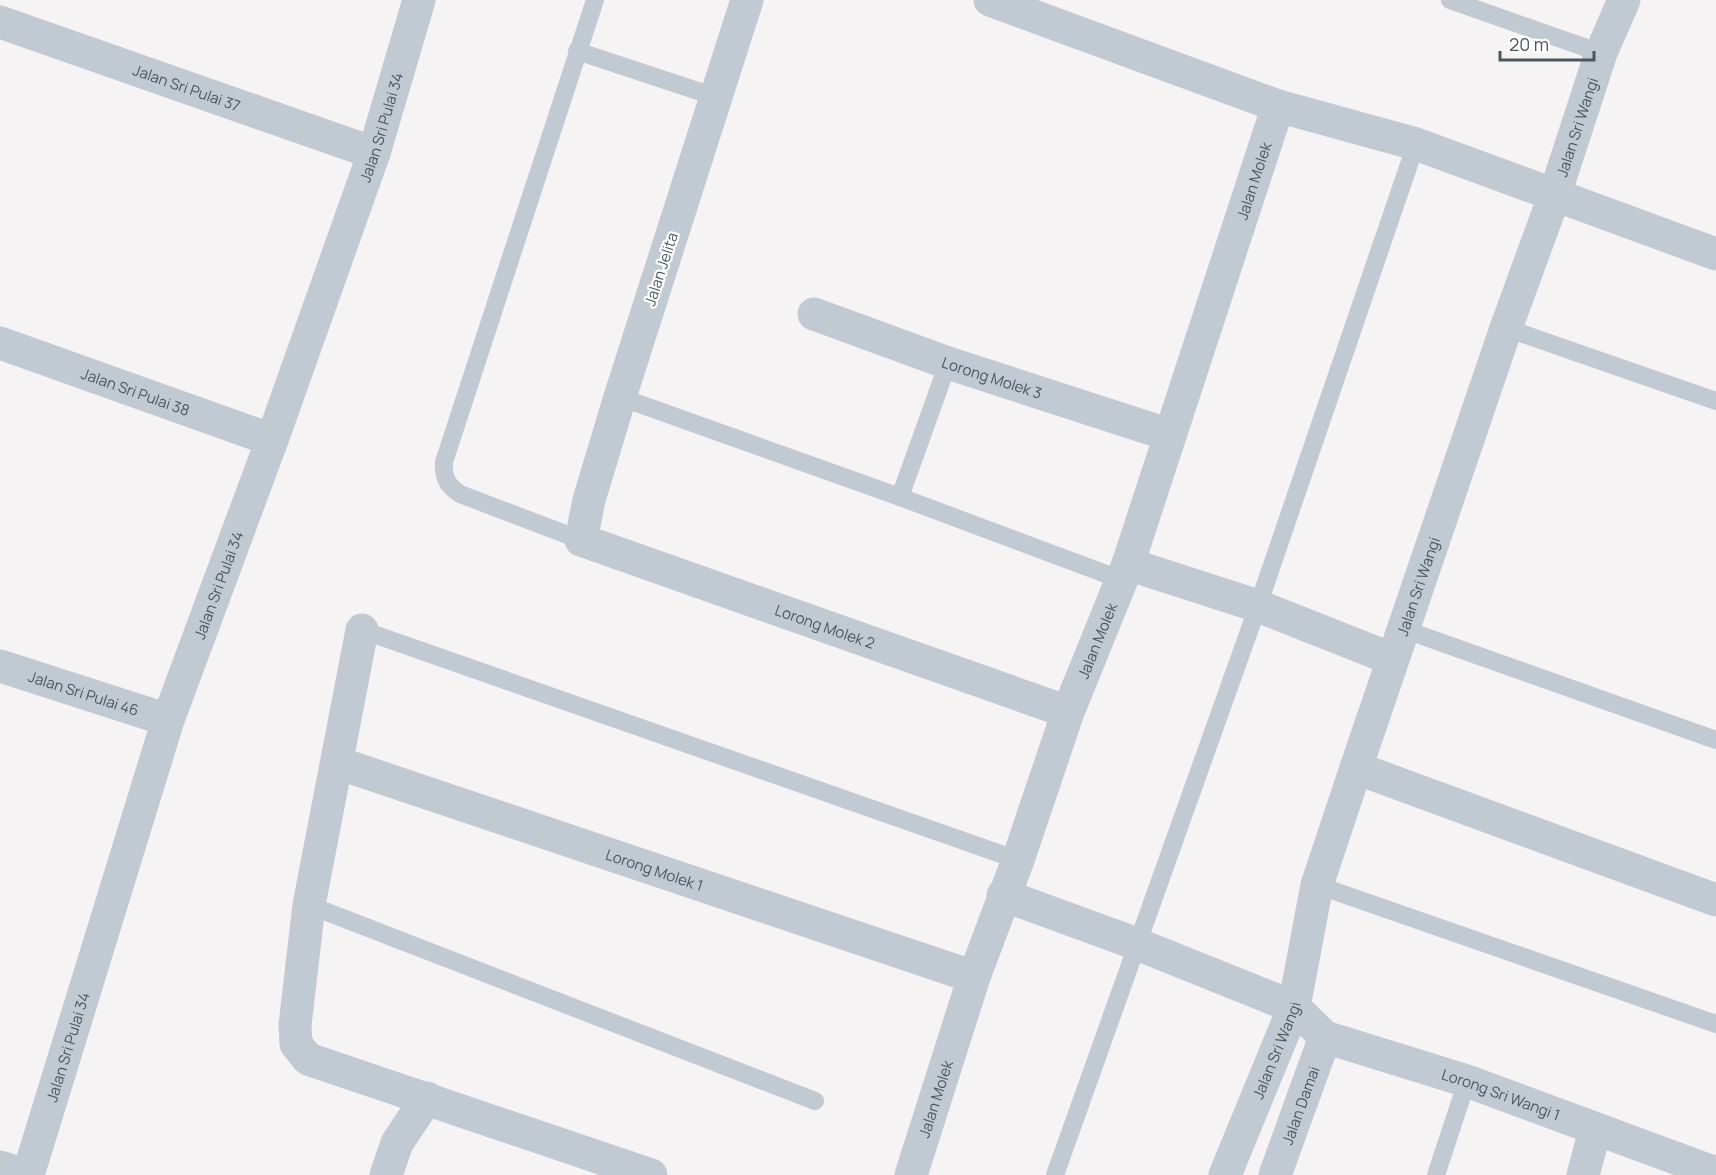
<svg xmlns="http://www.w3.org/2000/svg" width="1716" height="1175" font-family="Manrope,sans-serif">
<rect width="100%" height="100%" fill="#f5f3f3"/>
<g fill="none" stroke-linecap="round" stroke-linejoin="round">
<g stroke="#c1cad2" stroke-width="18">
<polyline points="1450,0 1601,53"/>
<polyline points="577,51 716,97"/>
<polyline points="1506,328 1716,401"/>
<polyline points="620,397 900,497 948,363"/>
<polyline points="900,497 1122,580"/>
<path d="M581,540l-121,-46c-13,-9 -17,-16 -16,-32l151,-462"/>
<polyline points="1403,629 1716,740"/>
<polyline points="362,630 1018,860"/>
<polyline points="1317,885 1716,1024"/>
<polyline points="309,905 815,1101"/>
<polyline points="1055,1175 1258,606 1416,144"/>
<polyline points="1436,1175 1467,1081"/>
</g>
<g stroke="#c1cad2" stroke-width="33">
<path id="s1" d="M747,0l-127,397 -31,103 -8,40 487,172"/>
<polyline points="990,0 1278,106 1416,144 1716,254"/>
<path id="s2" d="M0,22l374,131"/>
<path id="s3" d="M814,314l134,49 222,72"/>
<path id="s4" d="M0,343l272,97"/>
<polyline points="1128,564 1258,606 1392,659"/>
<polyline points="362,630 309,905 295,1025 296,1044 308,1059 651,1175"/>
<path id="s5" d="M0,666l168,54"/>
<path id="s6" d="M338,763l636,214"/>
<polyline points="1356,768 1716,900"/>
<path id="s7" d="M1003,895l134,49 157,63 31,30 142,44 249,92"/>
<polyline points="0,1167 25,1175"/>
<path id="s8" d="M28,1175l140,-455 104,-280 102,-287 45,-153"/>
<polyline points="386,1175 397,1143 427,1098"/>
<path id="s9" d="M911,1175l63,-198 44,-117 50,-148 60,-148 150,-458"/>
<path id="s10" d="M1225,1175l69,-168 23,-122 39,-117 150,-440 49,-134 46,-141 23,-53"/>
<path id="s11" d="M1275,1175l50,-138"/>
<polyline points="1583,1175 1595,1130"/>
</g>
</g>
<g text-anchor="middle" dominant-baseline="central" stroke-width="4.5" stroke-linejoin="round" paint-order="stroke">
<g font-size="15" fill="#4a5661" stroke="#fff">
<text stroke="none"><textPath href="#s2" startOffset="198">Jalan Sri Pulai 37</textPath></text>
<text stroke="none"><textPath href="#s10" startOffset="1107">Jalan Sri Wangi</textPath></text>
<text stroke="none"><textPath href="#s8" startOffset="1106">Jalan Sri Pulai 34</textPath></text>
<text stroke="none"><textPath href="#s9" startOffset="1052">Jalan Molek</textPath></text>
<text transform="translate(661 269) rotate(-72)">Jalan Jelita</text>
<text stroke="none"><textPath href="#s3" startOffset="189">Lorong Molek 3</textPath></text>
<text stroke="none"><textPath href="#s4" startOffset="144">Jalan Sri Pulai 38</textPath></text>
<text stroke="none"><textPath href="#s8" startOffset="620">Jalan Sri Pulai 34</textPath></text>
<text stroke="none"><textPath href="#s10" startOffset="621">Jalan Sri Wangi</textPath></text>
<text stroke="none"><textPath href="#s1" startOffset="824">Lorong Molek 2</textPath></text>
<text stroke="none"><textPath href="#s9" startOffset="566">Jalan Molek</textPath></text>
<text stroke="none"><textPath href="#s5" startOffset="88">Jalan Sri Pulai 46</textPath></text>
<text stroke="none"><textPath href="#s6" startOffset="334">Lorong Molek 1</textPath></text>
<text stroke="none"><textPath href="#s8" startOffset="134">Jalan Sri Pulai 34</textPath></text>
<text stroke="none"><textPath href="#s10" startOffset="135">Jalan Sri Wangi</textPath></text>
<text stroke="none"><textPath href="#s7" startOffset="540">Lorong Sri Wangi 1</textPath></text>
<text stroke="none"><textPath href="#s9" startOffset="80">Jalan Molek</textPath></text>
<text stroke="none"><textPath href="#s11" startOffset="74">Jalan Damai</textPath></text>
</g>
</g>
<path d="M1500 51v9h94v-9" fill="none" stroke="#4a5661" stroke-width="3"/>
<text x="1509" y="51" font-size="18" fill="#4a5661" stroke="#ffffff" stroke-width="4.5" paint-order="stroke">20 m</text>
</svg>
